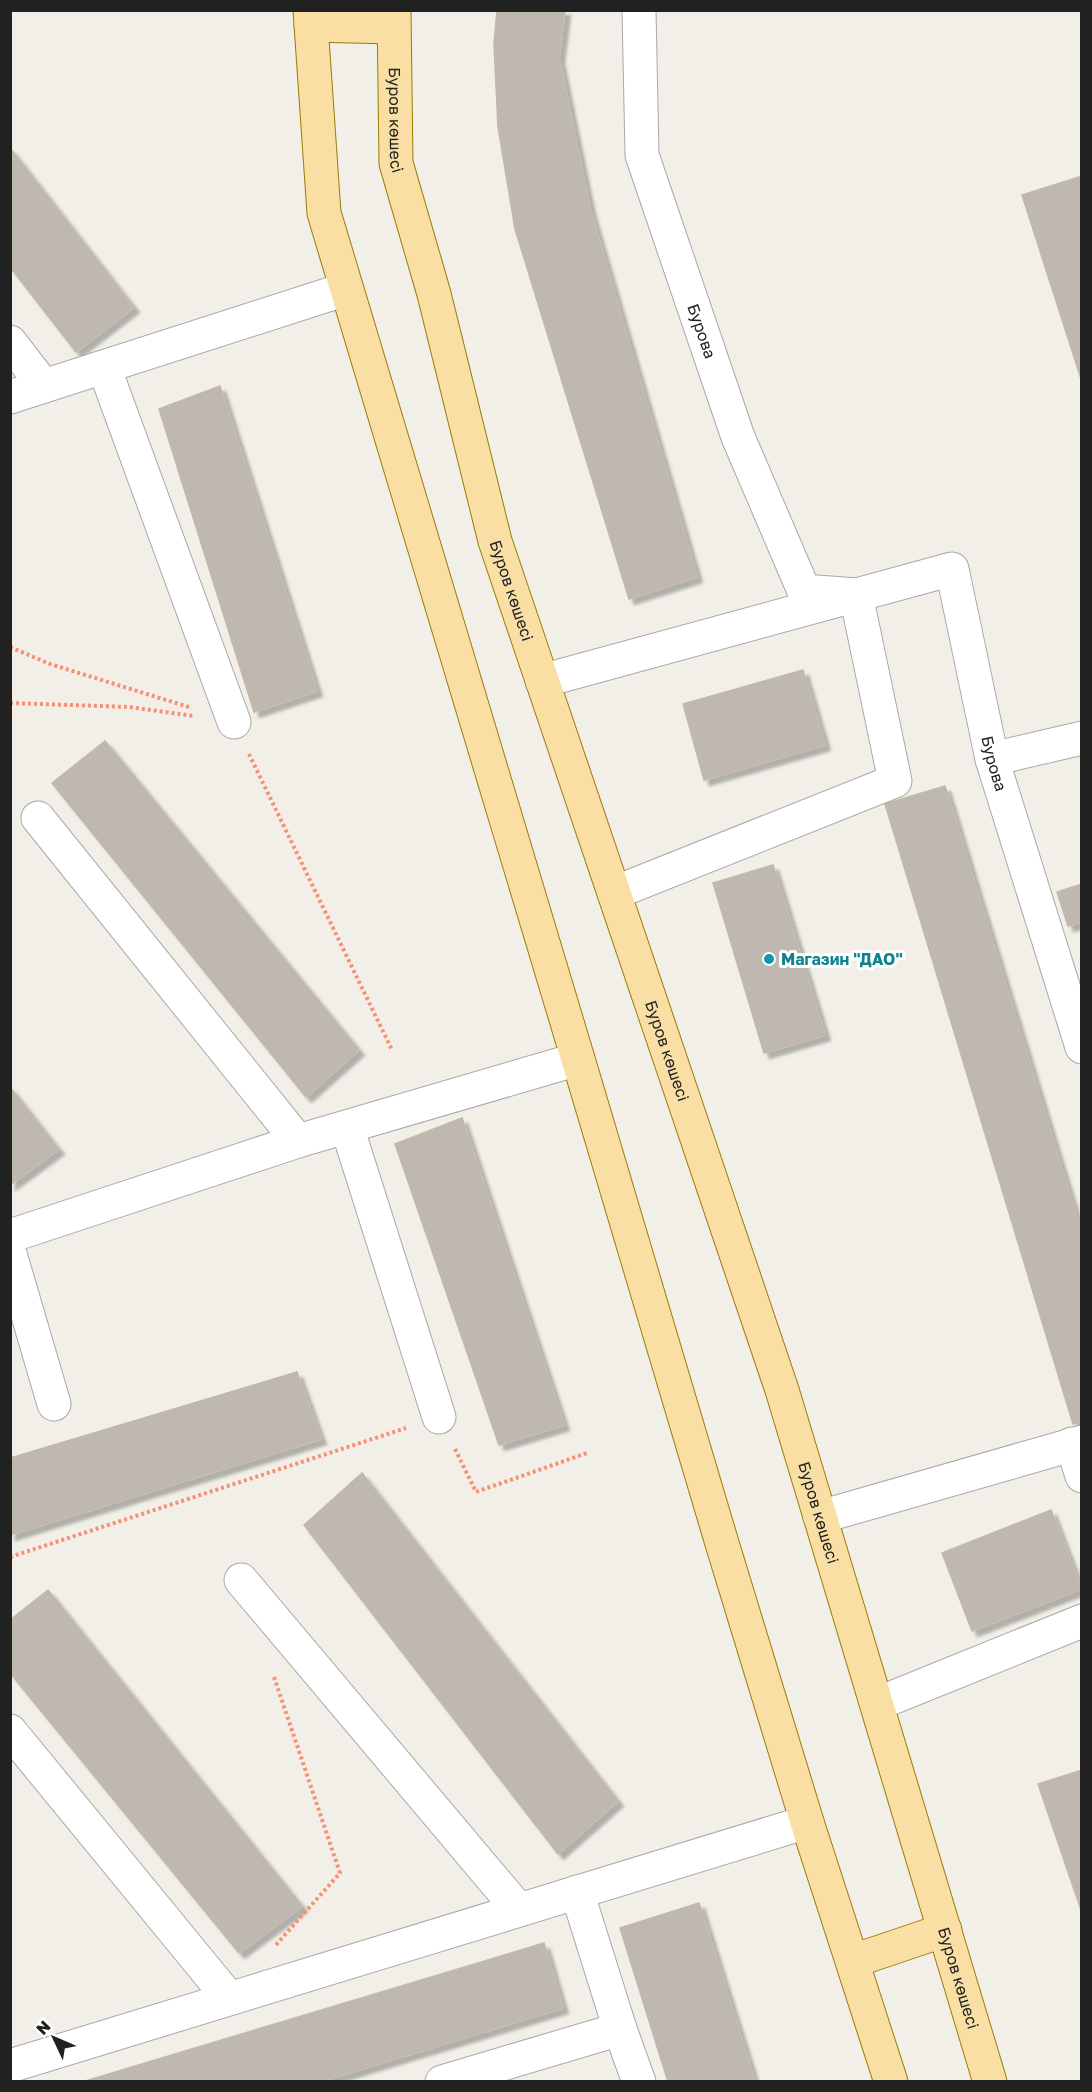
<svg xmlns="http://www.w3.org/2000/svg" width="1092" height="2092" font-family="'Golos Text',sans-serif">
<defs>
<filter id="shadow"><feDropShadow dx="5.5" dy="5.5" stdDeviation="1.5" flood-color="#0004"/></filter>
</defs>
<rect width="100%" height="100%" fill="#f1efe8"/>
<g fill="#beb8b1" stroke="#c3b8ab" stroke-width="1.5" filter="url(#shadow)">
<polygon points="497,10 565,10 559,58 590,209 697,577 629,599 515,229 498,127 494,44"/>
<polygon points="10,148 134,307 76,352 10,267"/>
<polygon points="1082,176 1082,382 1022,195"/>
<polygon points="220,386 317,691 254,712 159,409"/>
<polygon points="803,670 825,745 704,780 683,704"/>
<polygon points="105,741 359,1050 306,1097 52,783"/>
<polygon points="945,786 1082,1235 1082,1422 1073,1424 885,804"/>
<polygon points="773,865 825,1035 764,1053 713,883"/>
<polygon points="1082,884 1082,922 1068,926 1057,892"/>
<polygon points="10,1087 59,1149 10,1185"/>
<polygon points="462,1118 564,1425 499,1445 395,1144"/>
<polygon points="297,1372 321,1439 10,1535 10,1458"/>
<polygon points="362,1473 618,1801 558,1854 304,1525"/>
<polygon points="1051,1510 1081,1589 972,1631 942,1553"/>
<polygon points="48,1590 302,1906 239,1953 10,1673 10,1620"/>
<polygon points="1082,1770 1082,1913 1038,1784"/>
<polygon points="699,1903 755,2082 668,2082 620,1928"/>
<polygon points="544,1943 563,2008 319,2082 82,2082"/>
</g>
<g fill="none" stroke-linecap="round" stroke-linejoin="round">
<g stroke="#a8a8a8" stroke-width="35">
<g id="minor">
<polyline points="10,342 44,386"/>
<polyline points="104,367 234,722"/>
<polyline points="10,397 346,289"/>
<path id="s1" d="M542,681l410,-112 40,190 90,288"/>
<polyline points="992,759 1082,738"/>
<polyline points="38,818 298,1141"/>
<polyline points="614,893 895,781 856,595 804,591 738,437 642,155 639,10"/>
<polyline points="347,1127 439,1417"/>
<polyline points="10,1236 298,1141 578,1059"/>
<polyline points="10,1254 54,1404"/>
<polyline points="1072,1444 1082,1476"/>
<polyline points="820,1517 1082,1442"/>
<polyline points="241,1580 519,1910"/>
<polyline points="877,1704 1082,1621"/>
<polyline points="10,1731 229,1998"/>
<polyline points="577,1892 620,2029 639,2082"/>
<polyline points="10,2066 807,1822"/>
<polyline points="442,2082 620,2029"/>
</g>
</g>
<g stroke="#9b7b04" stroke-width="35">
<g id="major">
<polyline points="310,10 324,213 578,1059 721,1540 807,1822 891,2082"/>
<path id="s2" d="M394,10l2,153 38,131 61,247 287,849 208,692"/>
<polyline points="311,25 393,27"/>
<polyline points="853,1961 945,1930"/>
</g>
</g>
<g stroke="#f79174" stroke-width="4" stroke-dasharray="3 3" stroke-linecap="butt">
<polyline points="10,647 50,664 192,708"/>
<polyline points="10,703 129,707 194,716"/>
<polyline points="249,754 392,1050"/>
<polyline points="455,1449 476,1492 587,1453"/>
<polyline points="10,1557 406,1428"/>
<polyline points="274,1677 340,1873 275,1946"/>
</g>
<use href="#minor" stroke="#fff" stroke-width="33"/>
<use href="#major" stroke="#fadfa5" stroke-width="33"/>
</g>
<circle fill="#0f9aa8" stroke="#fff" stroke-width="2" cx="769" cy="959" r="6"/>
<g text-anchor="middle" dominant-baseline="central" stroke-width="6" stroke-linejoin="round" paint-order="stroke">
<g font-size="16" fill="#212121" stroke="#fff">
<text stroke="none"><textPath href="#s2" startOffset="110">Буров көшесі</textPath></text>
<text transform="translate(702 331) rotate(71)">Бурова</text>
<text stroke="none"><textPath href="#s2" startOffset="596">Буров көшесі</textPath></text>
<text stroke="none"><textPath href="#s1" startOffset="624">Бурова</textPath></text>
<text stroke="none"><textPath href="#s2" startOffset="1082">Буров көшесі</textPath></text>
<text stroke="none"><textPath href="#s2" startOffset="1568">Буров көшесі</textPath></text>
<text stroke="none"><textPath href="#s2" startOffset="2054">Буров көшесі</textPath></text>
</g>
<g font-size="16" font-weight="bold" fill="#0d838f" stroke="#fff" text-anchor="start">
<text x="781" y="959">Магазин "ДАО"</text>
</g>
</g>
<rect width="1092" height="2092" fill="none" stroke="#212121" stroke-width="24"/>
<g transform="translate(54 2038) rotate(314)" stroke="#ffffff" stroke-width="4.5" paint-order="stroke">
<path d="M0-4.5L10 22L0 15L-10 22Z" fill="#212121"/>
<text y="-9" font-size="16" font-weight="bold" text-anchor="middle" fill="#212121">N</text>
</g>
</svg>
